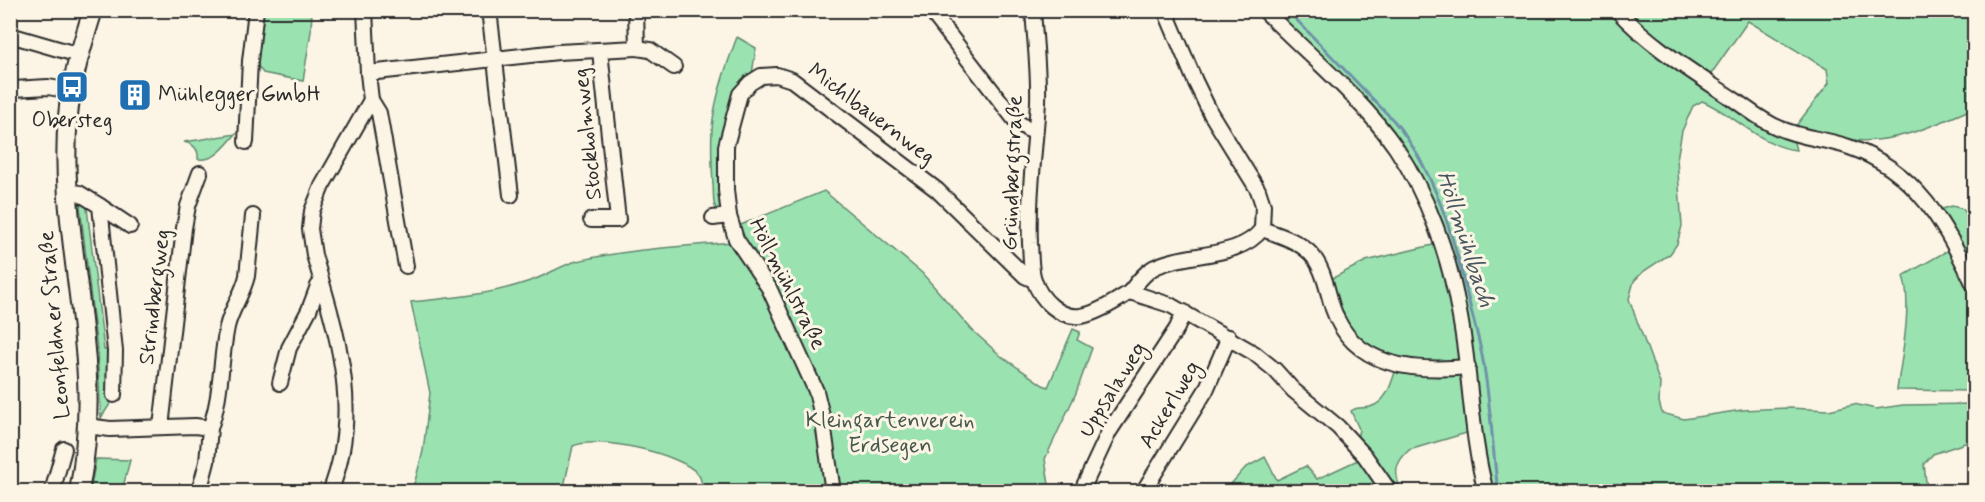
<svg xmlns="http://www.w3.org/2000/svg" width="1985" height="502" font-family="Mynerve,sans-serif">
<rect width="100%" height="100%" fill="#fcf5e5"/>
<filter id="ink" filterUnits="userSpaceOnUse"><feTurbulence type="fractalNoise" baseFrequency=".0167" numOctaves="2"/><feDisplacementMap in="SourceGraphic" scale="12" xChannelSelector="R" yChannelSelector="G"/><feConvolveMatrix kernelMatrix="1 2 1 2 8 2 1 2 1" color-interpolation-filters="sRGB"/></filter>
<g filter="url(#ink)">
<g fill="#9ae3b1" stroke="#62876e" stroke-width="1.5">
<path d="M1685,10l24,3 11,-3 254,1v97c-39,17 -85,39 -129,31 -17,-3 -34,-8 -50,-12l34,-44 -2,-14 -79,-48 -39,56 -53,-38 -31,-28z"/>
<polygon points="261,11 312,11 311,31 303,81 263,73 255,62"/>
<path d="M1269,11h342l134,104 22,15 26,9 3,11c-35,-4 -62,-36 -94,-49l-9,5 -11,25 -5,28 5,67 -5,18 -7,10 -26,17 -10,10 -5,18 31,84 -1,19 3,11 22,6 58,-9 46,-2 41,2 25,-6 22,5 27,-4 71,-1v36l-41,14 -9,10 2,18 3,9h-440l-17,-119 -58,-202z"/>
<path d="M737,37l19,11 -4,26 -11,11 -18,125 -5,2c-6,-7 -4,-18 -5,-27 -1,-22 -3,-44 0,-66 4,-28 14,-55 24,-82z"/>
<path d="M236,134c-11,12 -20,27 -38,25 1,-10 -4,-15 -14,-17z"/>
<polygon points="824,191 922,273 973,331 1001,356 1043,385 1048,387 1073,329 1080,332 1077,340 1092,348 1076,393 1045,459 1050,491 835,491 822,405 736,227"/>
<polygon points="79,197 95,208 87,208 104,350 111,349 112,401 101,418 97,350"/>
<polygon points="1952,206 1963,209 1974,224 1974,270 1962,244 1939,210"/>
<path d="M731,242l33,44 47,97 19,108h-128c1,-5 -1,-13 -4,-17 -18,-21 -101,-39 -125,-28l-10,45 -153,1 5,-11 8,-30 7,-58 -19,-91c39,-4 78,-7 116,-20 18,-5 32,-16 50,-21 50,-12 103,-14 154,-19z"/>
<polygon points="1437,244 1462,355 1454,364 1387,359 1351,334 1327,281 1366,261"/>
<path d="M1952,248l22,48v95l-77,-1c4,-30 16,-86 6,-114z"/>
<path d="M1396,369l62,4 7,3 5,56 -61,18c-15,14 -15,23 -8,41h-7l-37,-52 2,-10 -8,-18c7,-5 12,-2 19,-4 17,-5 21,-23 26,-38z"/>
<polygon points="1265,457 1277,480 1306,466 1317,479 1362,458 1387,492 1224,492 1245,468"/>
<polygon points="96,459 130,460 122,491 90,491"/>
</g>
<g fill="none" stroke-linecap="round" stroke-linejoin="round">
<path stroke="#6e92a8" stroke-width="3" d="M1287,10l107,111c41,49 61,120 75,181 6,23 13,47 16,71 6,39 8,79 13,119"/>
<g stroke="#2b2b2b" stroke-width="18">
<g id="minor">
<polyline points="365,10 368,73"/>
<polyline points="489,10 511,195"/>
<polyline points="930,10 1015,120 1027,129 1035,132"/>
<path d="M1033,10c2,31 6,62 5,92 -3,47 -10,94 -8,141 1,12 0,25 4,37 6,19 26,39 47,36 14,-2 37,-16 49,-24l40,13 84,48 21,17 18,20 45,37 27,29 25,36"/>
<polyline points="1165,10 1195,81 1211,114 1258,190 1263,205 1262,229"/>
<path d="M1264,10c44,45 96,86 132,138 32,48 53,107 63,164 12,59 11,121 27,180"/>
<path d="M1617,10c33,36 76,62 116,89 15,10 29,22 46,29 22,10 47,11 70,19 67,23 97,78 125,138"/>
<polyline points="10,35 79,55"/>
<polyline points="637,48 650,50 674,67"/>
<polyline points="13,89 48,87 71,91"/>
<polyline points="371,100 379,113 406,266"/>
<polyline points="246,142 250,61 256,10"/>
<polyline points="68,191 79,193 100,206 115,351 114,395"/>
<polyline points="100,206 130,226"/>
<polyline points="713,218 729,216"/>
<polyline points="591,220 618,220 600,51"/>
<path d="M1130,292c7,-9 13,-18 23,-24 32,-17 86,-8 109,-39 17,6 37,12 49,25 13,14 16,37 22,55 20,59 82,63 135,58"/>
<polyline points="280,383 289,348 309,310 318,286 322,284"/>
<polyline points="87,426 110,429 195,426 210,428 207,462 199,492"/>
<polyline points="161,427 184,228 188,206 200,173"/>
<path d="M210,428c12,-33 10,-67 17,-101 4,-18 16,-33 20,-51l6,-60"/>
<polyline points="52,492 64,449"/>
<path d="M330,492c33,-82 7,-157 -16,-237l-4,-26 2,-18 10,-25 49,-86 -3,-27 190,-21 79,-4 -1,-38"/>
<polyline points="833,492 822,416 816,391 769,288 736,239 729,216 726,190 726,146 740,94 750,83 761,76 777,75 792,80 937,190 1025,276 1034,280"/>
<polyline points="1081,492 1109,432 1177,328 1184,312"/>
<polyline points="1143,492 1206,390 1229,337"/>
</g>
</g>
<g stroke="#2b2b2b" stroke-width="22">
<path id="major" d="M79,492c7,-38 10,-76 8,-114 -4,-87 -27,-174 -19,-262 3,-36 14,-71 25,-106"/>
</g>
<use href="#minor" stroke="#fcf5e5" stroke-width="14"/>
<use href="#major" stroke="#fcf5e5" stroke-width="18"/>
</g>
</g>
<defs>
<g id="bus-square" transform="scale(1.725)"><rect x="-9" y="-9" width="18" height="18" rx="4" fill="#1f6fb2" stroke="#fcf5e5"/><path d="M-5-6H5V4H4V6H2V4H-2V6H-4V4H-5ZM-3.5-4V0h7V-4ZM-3.5 1.2v1.5H-2V1.2ZM2 1.2v1.5H3.5V1.2Z" fill="#fff"/></g>
<g id="building-square" transform="scale(1.725)"><rect x="-9" y="-9" width="18" height="18" rx="4" fill="#1f6fb2" stroke="#fcf5e5"/><path d="M-4-6H4V6H1V3H-1V6H-4ZM-2.5-4.3h1.7v1.8h-1.7ZM.8-4.3h1.7v1.8H.8ZM-2.5-1h1.7V.8h-1.7ZM.8-1h1.7V.8H.8Z" fill="#fff"/></g>
</defs>
<g fill-rule="evenodd">
<use href="#bus-square" x="72" y="87"/>
<use href="#building-square" x="135" y="95"/>
</g>
<g text-anchor="middle" dominant-baseline="central" stroke-width="6" stroke-linejoin="round" paint-order="stroke">
<g font-size="22" fill="#2b2b2b" stroke="#fcf5e5" text-anchor="start">
<text x="158" y="95">Mühlegger GmbH</text>
<text x="72" y="121" text-anchor="middle">Obersteg</text>
</g>
<g font-size="22" fill="#2b2b2b" stroke="#fcf5e5">
<text transform="translate(871 114) rotate(37)">Michlbauernweg</text>
<text transform="translate(588 134) rotate(-96)">Stockholmweg</text>
<text transform="translate(1013 173) rotate(-88)">Gründbergstraße</text>
<text transform="translate(787 284) rotate(63)">Höllmühlstraße</text>
<text transform="translate(155 297) rotate(-83)">Strindbergweg</text>
<text transform="translate(55 325) rotate(-95)">Leonfeldner Straße</text>
<text transform="translate(1113 390) rotate(-58)">Uppsalaweg</text>
<text transform="translate(1170 405) rotate(-59)">Ackerlweg</text>
</g>
<g font-size="22" fill="#47594c" stroke="#fcf5e5">
<text x="890" y="421">Kleingartenverein<tspan x="890" dy="25">Erdsegen</tspan></text>
</g>
<g font-size="24" font-style="italic" fill="#47565f" stroke="#fcf5e5">
<text transform="translate(1465 239) rotate(72)">Höllmühlbach</text>
</g>
</g>
<rect width="1985" height="502" fill="none" stroke="#fcf5e5" stroke-width="36"/>
<rect x="18" y="18" width="1949" height="466" fill="none" stroke="#2b2b2b" stroke-width="2" filter="url(#ink)"/>
</svg>
